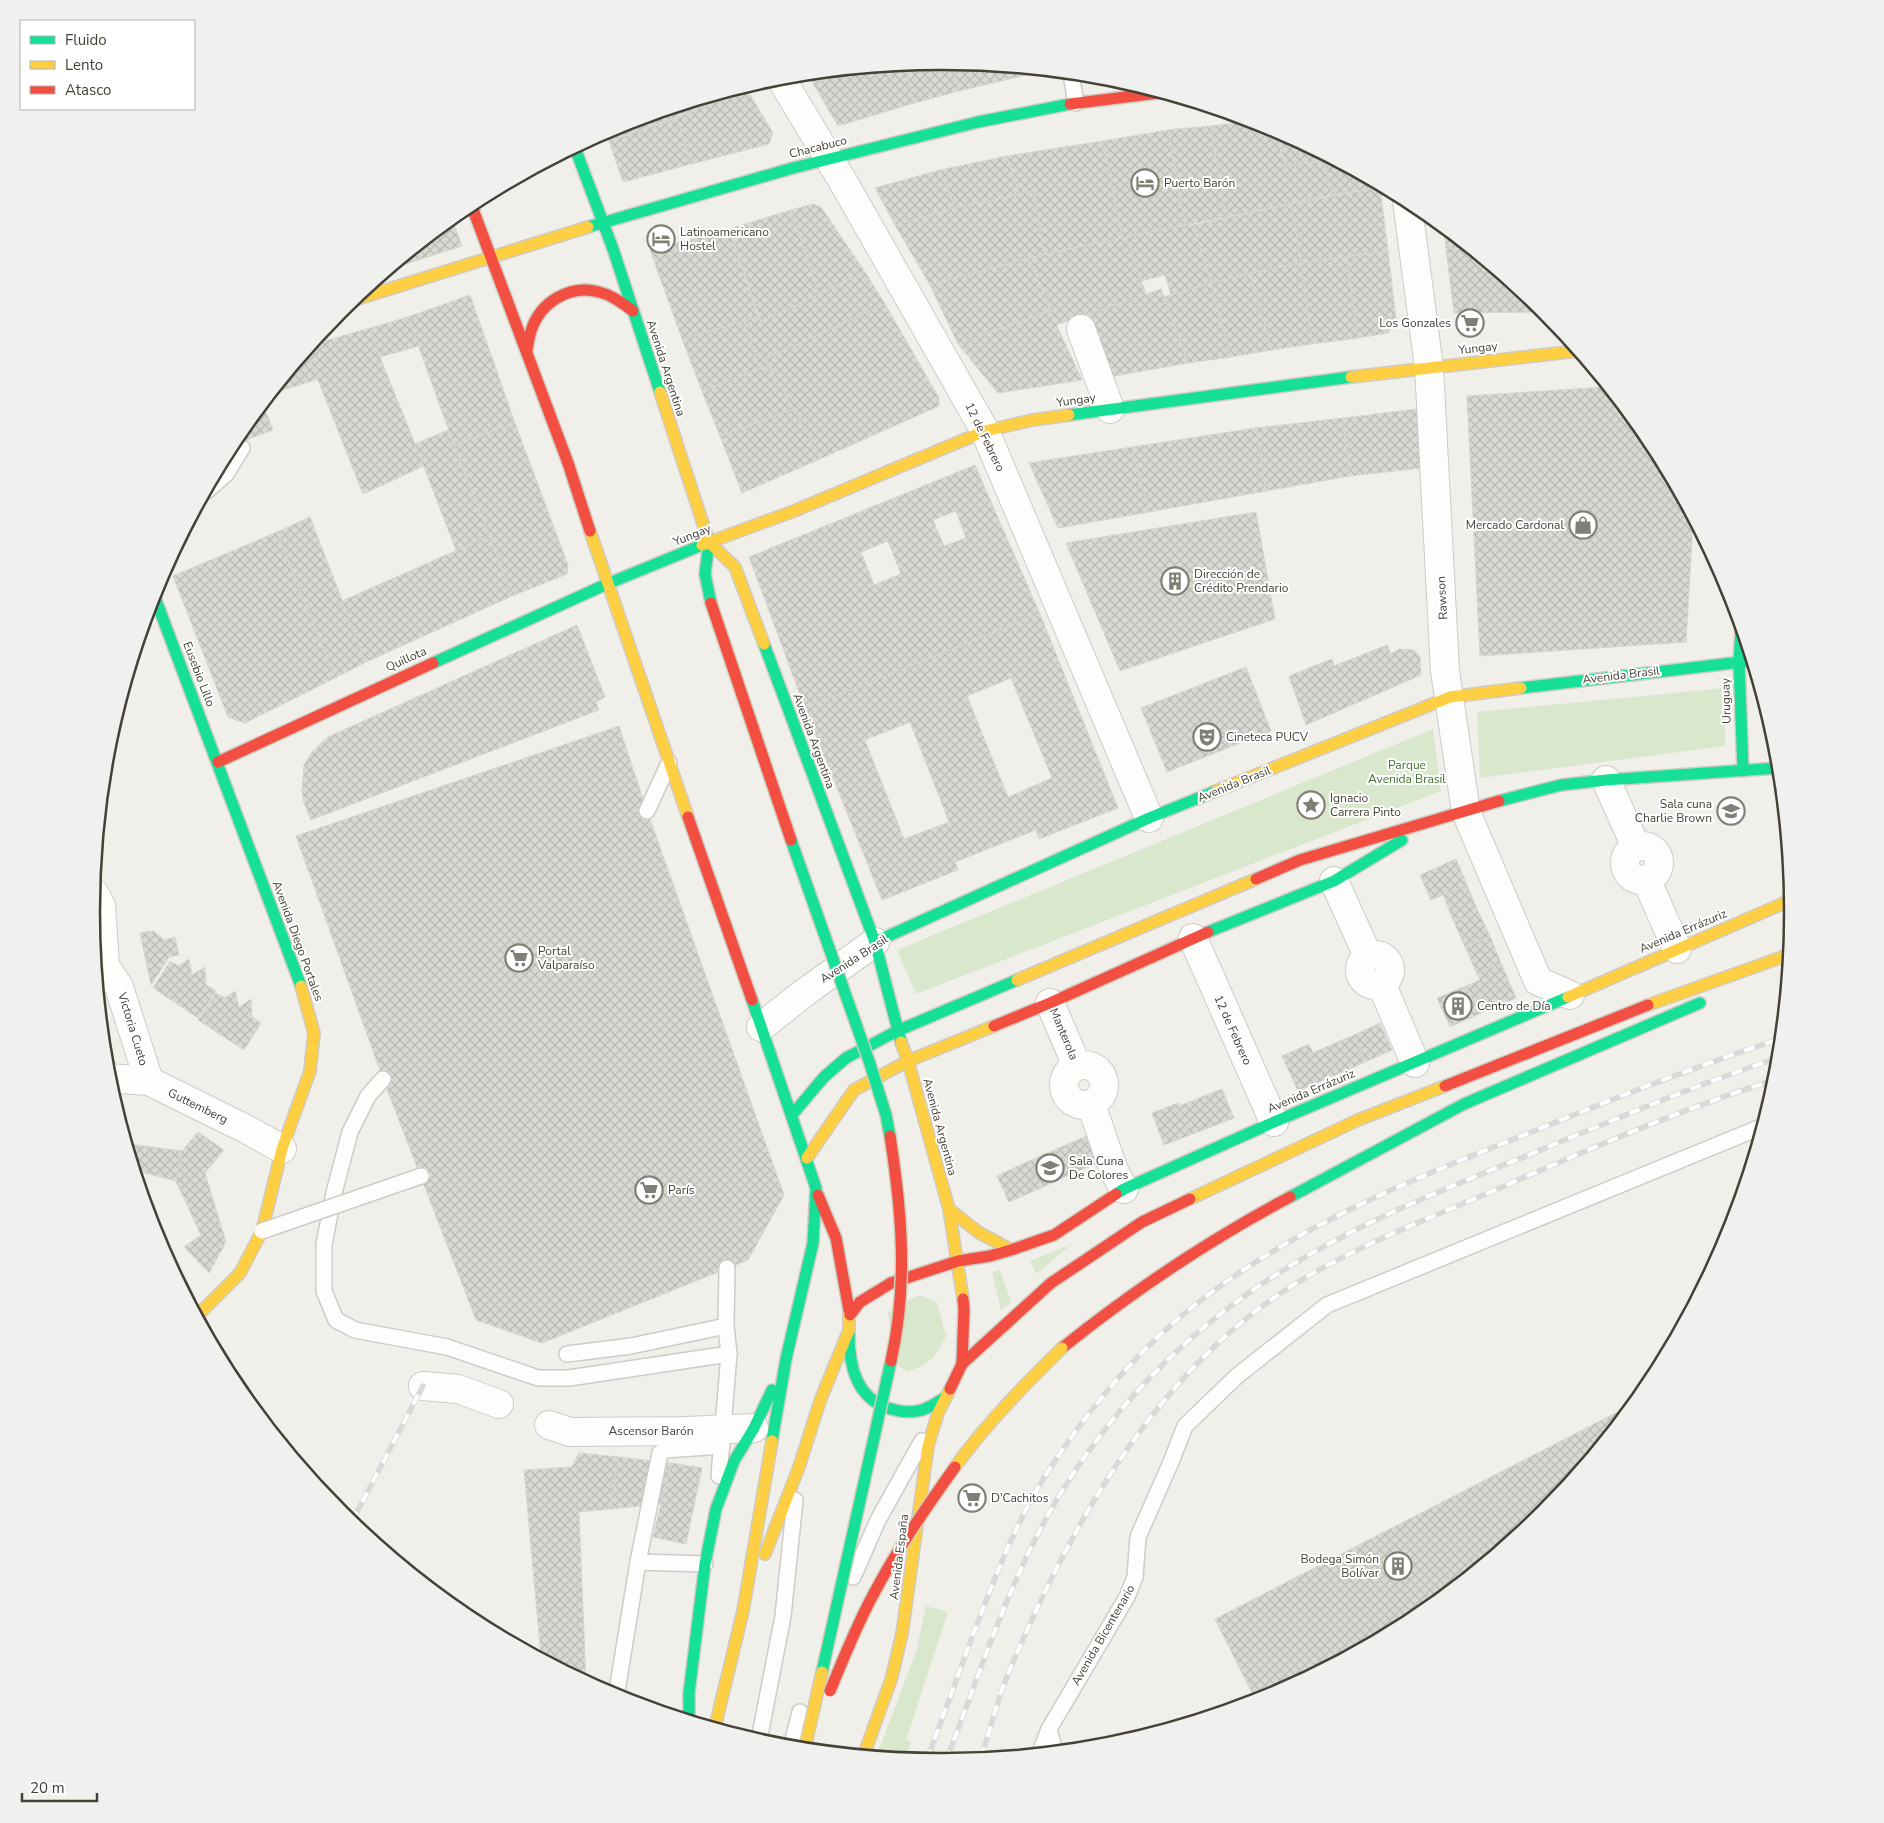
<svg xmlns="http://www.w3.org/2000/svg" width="1884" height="1823" font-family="'Nunito Sans',sans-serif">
<defs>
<pattern id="building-cross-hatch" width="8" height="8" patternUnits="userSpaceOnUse" patternTransform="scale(1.25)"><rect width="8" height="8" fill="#d9d8d2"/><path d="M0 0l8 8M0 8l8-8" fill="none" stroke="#bbbbb5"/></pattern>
</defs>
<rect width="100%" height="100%" fill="#f0efea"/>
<g fill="#d9e8cd">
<polygon points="1725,688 1725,746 1480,778 1477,712"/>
<polygon points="1433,729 1441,791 916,994 897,950"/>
<polygon points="1072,1244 1036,1274 1030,1261"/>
<polygon points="1000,1270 1011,1302 1001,1310 992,1272"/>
<path d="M919,1295l18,7 9,34c-13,24 -13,25 -38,36l-12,-8 -8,-52z"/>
<polygon points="926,1606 948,1612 906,1740 911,1742 905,1758 877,1755 916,1652"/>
</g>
<g fill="url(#building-cross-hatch)" stroke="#d8d6d0" fill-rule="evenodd">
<polygon points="942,61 952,62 959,91 914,103 905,65"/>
<polygon points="952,62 1043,71 959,91"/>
<polygon points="905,65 914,103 838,126 813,83 843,71"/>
<polygon points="843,71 813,83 808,74"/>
<polygon points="746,87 746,88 685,114 681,106"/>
<polygon points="746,88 773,133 769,144 691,164 677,118"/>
<polygon points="681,106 685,114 609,141 606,132 617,126"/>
<polygon points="677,118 691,164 623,182 609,141"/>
<polygon points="1252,121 1276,131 1285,166 1324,161 1332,195 1226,217 1210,126"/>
<polygon points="1210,126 1226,217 1185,225 1168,130"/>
<polygon points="1168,130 1185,225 1122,238 1103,141"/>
<polygon points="1276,131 1323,156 1324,161 1285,166"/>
<polygon points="1103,141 1122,238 1044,254 1034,191 1019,194 1007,156"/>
<polygon points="1007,156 1019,194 955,208 940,170"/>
<polygon points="1323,156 1380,186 1380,187 1332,195"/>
<polygon points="940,170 955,208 895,225 875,188"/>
<polygon points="1380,187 1388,251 1301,263 1291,204"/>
<polygon points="1034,191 1044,254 930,285 895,225 955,208"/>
<polygon points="813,204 821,207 865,272 819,294 791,210"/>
<polygon points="1291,204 1301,263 1211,283 1193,225"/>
<polygon points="791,210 819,294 761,322 729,229"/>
<polygon points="452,219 462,246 393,268"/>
<polygon points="1185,225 1193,225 1211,283 1171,295 1165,275 1141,281 1126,237"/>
<polygon points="729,229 758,317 682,339 650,250"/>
<polygon points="1444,229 1467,248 1446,249"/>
<polygon points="1126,237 1146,294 1056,325 1029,258"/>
<polygon points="1467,248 1537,305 1537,312 1454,313 1446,249"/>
<polygon points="1388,251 1396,319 1388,333 1358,338 1347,257"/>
<polygon points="1347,257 1358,338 1312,344 1301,263"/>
<polygon points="1029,258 1050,311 958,344 930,285"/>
<polygon points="1301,263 1312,344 1272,350 1250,273"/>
<polygon points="865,272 885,304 765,359 768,366 760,369 744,321 758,317 761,322"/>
<polygon points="1250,273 1272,350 1231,357 1211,283"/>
<polygon points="1211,283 1231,357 1188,363 1164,297"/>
<polygon points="1161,289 1188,363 1115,376 1107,371 1088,314"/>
<polygon points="470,295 515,423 454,445 408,317"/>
<polygon points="885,304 939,398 939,406 820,459 765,359"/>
<polygon points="1050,311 1082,380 998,393 958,344"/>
<polygon points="408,317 419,346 380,357 370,328"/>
<polygon points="744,321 760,369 702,391 682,339"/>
<polygon points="370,328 380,357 424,466 363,494 307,352 314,344"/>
<polygon points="307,352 318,379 273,393"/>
<polygon points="768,366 794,409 720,436 702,391"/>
<polygon points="1606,387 1649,439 1693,521 1686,642 1480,656 1467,396"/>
<polygon points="263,405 273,430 232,445 235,439"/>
<polygon points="794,409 820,459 742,493 720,436"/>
<polygon points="1417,409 1422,468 1350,476 1343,418"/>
<polygon points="1343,418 1350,476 1266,491 1256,428"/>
<polygon points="515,423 568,565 567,574 512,596 454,445"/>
<polygon points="1256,428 1266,491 1149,512 1132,447"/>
<polygon points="448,430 489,536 456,550 415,444"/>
<polygon points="1132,447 1149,512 1058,528 1029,463"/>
<path d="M975,465l65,149 -235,94 -56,-151zM956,511l10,27 -22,8 -11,-26zM888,541l13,33 -27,11 -13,-33z"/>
<polygon points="1256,512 1275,619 1120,671 1066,543"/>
<polygon points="310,517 366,662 335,678 277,532"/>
<polygon points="277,532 335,678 245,723 228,717 173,576"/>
<polygon points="489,536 512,596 366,662 342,601"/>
<path d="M1040,614l78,194 -79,31 -3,-9 -81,32 3,8 -76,30 -77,-192zM1011,678l41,100 -44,19 -41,-101zM910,722l39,100 -45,17 -39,-99z"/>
<polygon points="577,625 605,697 596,702 599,710 311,820 304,803 302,791 304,765 312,752 328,737"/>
<polygon points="1387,645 1391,654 1399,649 1414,650 1420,657 1421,675 1306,725 1289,676 1332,659 1334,666"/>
<polygon points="1246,667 1271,731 1167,772 1141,708"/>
<polygon points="619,726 647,811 784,1195 748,1260 542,1343 476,1320 383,1079 296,836"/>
<polygon points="1456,859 1467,885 1431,900 1420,875"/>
<polygon points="1467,885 1478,911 1454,922 1443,895"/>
<polygon points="1478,911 1490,936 1465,947 1454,922"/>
<polygon points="154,931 164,940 175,937 179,955 169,957 151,985 140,933"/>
<polygon points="1490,936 1501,963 1477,974 1465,947"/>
<polygon points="189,959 192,975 205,967 206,985 216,991 198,1018 153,988 170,961 179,966"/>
<polygon points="1501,963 1516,998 1479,1014 1466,986 1480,980 1477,974"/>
<polygon points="1466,986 1479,1014 1450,1027 1437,998"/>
<polygon points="235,991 239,1007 251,999 252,1017 261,1023 244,1050 198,1020 216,993 225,998"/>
<polygon points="1380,1023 1392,1050 1365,1062 1354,1035"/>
<polygon points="1354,1035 1365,1062 1338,1074 1326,1047"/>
<polygon points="1309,1044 1313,1053 1326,1047 1338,1074 1298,1091 1282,1056"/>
<polygon points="1222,1089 1234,1118 1190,1135 1179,1106"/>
<polygon points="1178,1103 1190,1135 1164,1145 1152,1113"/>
<polygon points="198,1132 224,1150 205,1173 226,1242 209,1273 184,1247 201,1235 176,1181 182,1151"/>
<polygon points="1087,1136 1098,1163 1071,1174 1059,1148"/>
<polygon points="128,1144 182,1151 176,1181 137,1171"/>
<polygon points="1059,1148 1071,1174 1041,1188 1029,1161"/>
<polygon points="1029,1161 1041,1188 1009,1202 997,1176"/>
<polygon points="1631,1405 1543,1513 1414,1619 1267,1697 1256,1701 1215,1619"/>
<polygon points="579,1453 619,1457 610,1509 579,1512 586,1681 541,1657 524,1470 572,1467"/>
<polygon points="619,1457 671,1463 661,1504 610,1509"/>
<polygon points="671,1463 702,1468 686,1544 653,1537"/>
</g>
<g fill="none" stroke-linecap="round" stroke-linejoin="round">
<g stroke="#cdccc8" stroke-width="18">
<g id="lane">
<polyline points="1071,74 1076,103"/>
<polyline points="207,491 226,474 242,448"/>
<polyline points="647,811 669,763"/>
<polyline points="383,1079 368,1096 350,1132 334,1193 324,1244 324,1291 336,1320 355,1330 447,1347 538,1378 569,1378 729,1354"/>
<polyline points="567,1354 631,1346 726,1326"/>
<polyline points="719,1476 729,1354 726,1326 727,1268"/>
<polyline points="705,1564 638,1562 660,1453 665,1450 722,1446"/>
<polyline points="853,1577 878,1520 922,1441"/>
<polyline points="616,1697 638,1562"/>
<polyline points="1049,1729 1055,1751"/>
<polyline points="759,1740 783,1616 795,1500"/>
<polyline points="791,1747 800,1712"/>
<polyline points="1040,1752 1049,1729 1127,1597 1135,1577 1138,1537 1171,1462 1185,1426 1237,1376 1327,1305 1761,1127"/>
</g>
</g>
<g stroke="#cdccc8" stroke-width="30">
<g id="street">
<polyline points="780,77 845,185 985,431 1149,818"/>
<polyline points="1407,201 1429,367 1445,671 1466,812 1538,981 1570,995"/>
<polyline points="1081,329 1110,409"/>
<polyline points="1606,780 1636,847"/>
<circle cx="1642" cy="863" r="17"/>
<polyline points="1646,879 1677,949"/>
<polyline points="1334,881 1368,956"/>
<polyline points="94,893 101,906 105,966 119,987 149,1081"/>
<polyline points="1193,938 1274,1122"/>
<circle cx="1375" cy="970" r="15"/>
<polyline points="1381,983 1415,1063"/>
<polyline points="1050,1003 1077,1066"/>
<polyline points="761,1027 804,993 875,942"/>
<circle cx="1084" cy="1085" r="20"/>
<polyline points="108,1078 149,1081 246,1129 282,1149"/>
<polyline points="1091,1104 1114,1171 1124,1189"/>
<polyline points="423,1386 458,1389 499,1404"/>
<polyline points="549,1425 570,1432 686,1431 754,1428"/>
</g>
</g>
<g stroke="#ceccc2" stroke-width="14">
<g id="fast">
<polyline points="575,148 613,249 660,392"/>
<polyline points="588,227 793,168 978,122 1070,104"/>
<polyline points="1069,415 1351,377"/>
<polyline points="709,542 705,574 711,603"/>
<polyline points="154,595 301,986"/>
<polyline points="1741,630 1739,662 1743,771"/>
<polyline points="764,644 875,942 901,1042"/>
<polyline points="433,663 607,584 702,545"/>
<polyline points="1521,688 1750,661"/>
<polyline points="1499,801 1561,785 1606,780 1778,768"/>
<polyline points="1208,932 1334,881 1402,840"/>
<polyline points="875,942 1149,818 1216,791"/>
<polyline points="752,1000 816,1188 813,1243 786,1359 772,1441"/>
<polyline points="792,1115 824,1077 846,1058 897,1031 1017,980"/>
<polyline points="1116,1194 1124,1189 1274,1122 1568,997"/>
<polyline points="1290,1197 1464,1104 1700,1003"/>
<path d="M849,1334c0,32 7,65 42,75 10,3 21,4 31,1 9,-3 16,-8 24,-13"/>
<polyline points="689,1719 689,1693 705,1564 716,1509 734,1461 754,1428 772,1390"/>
</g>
</g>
<g stroke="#ceccc2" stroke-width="14">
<g id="slow">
<polyline points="354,300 588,227"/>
<polyline points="1351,377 1577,351"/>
<polyline points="660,392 709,542 735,567 764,644"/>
<polyline points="590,531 688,817"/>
<polyline points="702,545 794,511 985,431 1033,420 1069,415"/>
<polyline points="1216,791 1450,697 1521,688"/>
<polyline points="1017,980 1256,879"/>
<polyline points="1568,997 1791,900"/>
<polyline points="1648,1005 1788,955"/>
<polyline points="901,1042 908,1061 949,1209 963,1299"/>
<polyline points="807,1158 854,1090 908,1061 994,1026"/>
<polyline points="1190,1199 1358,1120 1445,1086"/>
<polyline points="949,1209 978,1232 1011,1250"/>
<polyline points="198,1315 240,1273 262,1231 282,1149 310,1071 314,1033 301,986"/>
<polyline points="765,1554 799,1467 820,1401 849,1330 849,1310"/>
<polyline points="715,1727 743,1611 772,1441"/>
<polyline points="864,1754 891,1680 902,1634 928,1446 938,1413 950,1389"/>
</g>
</g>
<g stroke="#ceccc2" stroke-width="14">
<g id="jam">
<polyline points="1070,104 1158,93"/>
<polyline points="471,204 568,463 590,531"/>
<path d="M527,350c1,-6 2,-13 4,-19 9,-29 39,-47 68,-39 13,3 23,11 34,19"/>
<polyline points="218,762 433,663"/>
<polyline points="688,817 752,1000"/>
<polyline points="1256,879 1300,860 1499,801"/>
<polyline points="994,1026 1050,1003 1208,932"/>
<polyline points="1445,1086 1648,1005"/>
<polyline points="818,1195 836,1238 849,1310"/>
<polyline points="850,1315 860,1302 891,1283 958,1261 990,1256 1011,1250 1054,1235 1116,1194"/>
<path d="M1062,1348c71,-57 147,-108 228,-151"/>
<polyline points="962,1364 964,1309 963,1299"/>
<polyline points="950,1389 962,1364 1051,1283 1142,1222 1190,1199"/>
</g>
</g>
<use href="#lane" stroke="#fdfdfc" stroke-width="15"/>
<use href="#street" stroke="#fdfdfc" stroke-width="28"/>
<use href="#fast" stroke="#16e098" stroke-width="11"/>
<use href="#slow" stroke="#ffcf43" stroke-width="11"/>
<use href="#jam" stroke="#f24e42" stroke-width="11"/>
<g stroke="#d9d9d8" stroke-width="5.5">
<g id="rail">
<polyline points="351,1521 356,1514 423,1386"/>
<path d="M981,1758c9,-28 16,-57 27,-84 59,-141 141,-291 270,-379 68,-46 148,-75 224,-108 90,-39 179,-78 273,-107"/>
<path d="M927,1760c15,-42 31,-85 47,-128 20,-52 39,-103 68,-151 37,-59 84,-118 137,-163 102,-86 228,-137 350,-185 83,-34 166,-67 251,-94"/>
<path d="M946,1761c34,-88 64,-184 113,-265 48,-79 112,-148 187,-201 88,-63 190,-103 290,-143 80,-33 159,-67 242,-94"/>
</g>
</g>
<use href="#rail" stroke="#fff" stroke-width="4" stroke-dasharray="11" stroke-linecap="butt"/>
<g stroke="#cdccc8" stroke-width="18" stroke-linecap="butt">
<polyline id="lane-bridge" points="262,1231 421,1176"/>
</g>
<g stroke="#d0cdba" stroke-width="14" stroke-linecap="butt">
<g id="fast-bridge">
<polyline points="791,840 869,1061 886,1115 890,1136"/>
<polyline points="822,1672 891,1361"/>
</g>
</g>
<g stroke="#d0cdba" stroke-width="14" stroke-linecap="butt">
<g id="slow-bridge">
<path d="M955,1467c31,-43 69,-82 107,-119"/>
<polyline points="805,1748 822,1672"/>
</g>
</g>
<g stroke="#d0cdba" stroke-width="14" stroke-linecap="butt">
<g id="jam-bridge">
<polyline points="711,603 791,840"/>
<path d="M890,1136c12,77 18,149 1,225"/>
<path d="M830,1691c13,-32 26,-64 42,-94 24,-46 53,-88 83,-130"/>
</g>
</g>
<use href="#lane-bridge" stroke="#fdfdfc" stroke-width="15"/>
<use href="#fast-bridge" stroke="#16e098" stroke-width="11"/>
<use href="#slow-bridge" stroke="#ffcf43" stroke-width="11"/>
<use href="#jam-bridge" stroke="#f24e42" stroke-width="11"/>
</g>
<defs>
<g id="hotel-ring" transform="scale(1.4375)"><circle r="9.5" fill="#fff" stroke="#807e76" stroke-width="1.5"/><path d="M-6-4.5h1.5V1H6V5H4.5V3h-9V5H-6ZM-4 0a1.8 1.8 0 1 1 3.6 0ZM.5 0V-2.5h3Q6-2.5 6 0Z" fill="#807e76"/></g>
<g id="supermarket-ring" transform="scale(1.4375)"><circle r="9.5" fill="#fff" stroke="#807e76" stroke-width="1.5"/><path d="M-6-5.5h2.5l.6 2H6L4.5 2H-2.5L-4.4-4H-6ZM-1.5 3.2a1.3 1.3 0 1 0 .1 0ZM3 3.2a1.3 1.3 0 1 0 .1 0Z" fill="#807e76"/></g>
<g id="shop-ring" transform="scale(1.4375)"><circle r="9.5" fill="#fff" stroke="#807e76" stroke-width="1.5"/><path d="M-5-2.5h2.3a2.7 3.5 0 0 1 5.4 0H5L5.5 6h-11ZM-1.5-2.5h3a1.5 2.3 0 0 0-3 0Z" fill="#807e76"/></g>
<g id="building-ring" transform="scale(1.4375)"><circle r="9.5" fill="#fff" stroke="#807e76" stroke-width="1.5"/><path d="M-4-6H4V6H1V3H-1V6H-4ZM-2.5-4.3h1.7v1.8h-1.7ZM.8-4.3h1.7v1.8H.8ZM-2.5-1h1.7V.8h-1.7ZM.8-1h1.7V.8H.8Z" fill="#807e76"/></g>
<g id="theatre-ring" transform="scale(1.4375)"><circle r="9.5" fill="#fff" stroke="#807e76" stroke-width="1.5"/><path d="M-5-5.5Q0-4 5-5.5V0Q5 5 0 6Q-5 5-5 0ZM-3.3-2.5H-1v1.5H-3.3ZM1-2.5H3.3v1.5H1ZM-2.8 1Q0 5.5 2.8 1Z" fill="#807e76"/></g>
<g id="sight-ring" transform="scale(1.4375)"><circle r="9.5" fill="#fff" stroke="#807e76" stroke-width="1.5"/><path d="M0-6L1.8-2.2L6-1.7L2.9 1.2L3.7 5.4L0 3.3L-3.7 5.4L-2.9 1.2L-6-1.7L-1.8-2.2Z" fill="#807e76"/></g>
<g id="school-ring" transform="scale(1.4375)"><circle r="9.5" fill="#fff" stroke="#807e76" stroke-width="1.5"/><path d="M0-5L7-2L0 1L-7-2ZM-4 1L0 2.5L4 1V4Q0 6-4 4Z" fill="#807e76"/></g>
</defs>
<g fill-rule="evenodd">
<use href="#hotel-ring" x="1145" y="183"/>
<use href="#hotel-ring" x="661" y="239"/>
<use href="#supermarket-ring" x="1470" y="323"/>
<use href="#shop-ring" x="1583" y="525"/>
<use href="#building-ring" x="1175" y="581"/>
<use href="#theatre-ring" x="1207" y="737"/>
<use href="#sight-ring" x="1311" y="805"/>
<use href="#school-ring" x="1731" y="811"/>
<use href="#supermarket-ring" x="519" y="958"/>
<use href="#building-ring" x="1458" y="1006"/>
<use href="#school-ring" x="1050" y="1168"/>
<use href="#supermarket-ring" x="649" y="1190"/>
<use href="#supermarket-ring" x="972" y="1498"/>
<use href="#building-ring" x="1398" y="1566"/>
</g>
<g text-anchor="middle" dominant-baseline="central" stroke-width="4" stroke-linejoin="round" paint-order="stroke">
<g font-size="12" fill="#444137" stroke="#fff">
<text transform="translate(818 147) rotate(-14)">Chacabuco</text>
<text transform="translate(1478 348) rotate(-6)">Yungay</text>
<text transform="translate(666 368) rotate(72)">Avenida Argentina</text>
<text transform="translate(1076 400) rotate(-8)">Yungay</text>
<text transform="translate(985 437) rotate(64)">12 de Febrero</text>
<text transform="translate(692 535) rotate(-22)">Yungay</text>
<text transform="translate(1442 598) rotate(-93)">Rawson</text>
<text transform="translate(406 659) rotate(-24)">Quillota</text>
<text transform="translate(199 674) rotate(69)">Eusebio Lillo</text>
<text transform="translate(1621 675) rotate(-7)">Avenida Brasil</text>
<text transform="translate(1726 701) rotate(-92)">Uruguay</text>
<text transform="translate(814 741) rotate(70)">Avenida Argentina</text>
<text transform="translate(1234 784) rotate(-22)">Avenida Brasil</text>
<text transform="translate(1683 931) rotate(-23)">Avenida Errázuriz</text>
<text transform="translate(298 941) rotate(70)">Avenida Diego Portales</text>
<text transform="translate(854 959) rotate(-33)">Avenida Brasil</text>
<text transform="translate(133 1029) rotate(73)">Victoria Cueto</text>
<text transform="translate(1233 1030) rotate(66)">12 de Febrero</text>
<text transform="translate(1064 1034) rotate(67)">Manterola</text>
<text transform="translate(1311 1091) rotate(-23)">Avenida Errázuriz</text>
<text transform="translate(198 1106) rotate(26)">Guttemberg</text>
<text transform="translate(940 1127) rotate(75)">Avenida Argentina</text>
<text x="651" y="1431">Ascensor Barón</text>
<text transform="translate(899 1557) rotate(-83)">Avenida España</text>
<text transform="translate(1103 1635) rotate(-60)">Avenida Bicentenario</text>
</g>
<g font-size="12" fill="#444137" stroke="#fff" text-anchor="start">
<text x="1164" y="183">Puerto Barón</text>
<text x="680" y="232">Latinoamericano<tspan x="680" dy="14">Hostel</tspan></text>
<text x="1451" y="323" text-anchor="end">Los Gonzales</text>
<text x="1564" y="525" text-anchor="end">Mercado Cardonal</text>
<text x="1194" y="574">Dirección de<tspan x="1194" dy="14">Crédito Prendario</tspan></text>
<text x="1226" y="737">Cineteca PUCV</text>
<text x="1330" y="798">Ignacio<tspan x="1330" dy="14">Carrera Pinto</tspan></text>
<text x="1712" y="804" text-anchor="end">Sala cuna<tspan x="1712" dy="14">Charlie Brown</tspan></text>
<text x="538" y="951">Portal<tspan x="538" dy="14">Valparaíso</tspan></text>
<text x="1477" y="1006">Centro de Día</text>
<text x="1069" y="1161">Sala Cuna<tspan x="1069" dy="14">De Colores</tspan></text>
<text x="668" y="1190">París</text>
<text x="991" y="1498">D'Cachitos</text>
<text x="1379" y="1559" text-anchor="end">Bodega Simón<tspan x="1379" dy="14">Bolívar</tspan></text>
</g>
<g font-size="12" fill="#3f7031" stroke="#fff">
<text x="1407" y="765">Parque<tspan x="1407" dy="14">Avenida Brasil</tspan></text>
</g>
</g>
<path d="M0 0H1884V1823H0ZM941 70H943A841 841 0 0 1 1784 911V912A841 841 0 0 1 943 1753H941A841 841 0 0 1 100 912V911A841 841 0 0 1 941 70Z" fill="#f0f0ef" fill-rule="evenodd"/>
<path fill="none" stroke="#444137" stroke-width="2.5" d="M941 70H943A841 841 0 0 1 1784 911V912A841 841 0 0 1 943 1753H941A841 841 0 0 1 100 912V911A841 841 0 0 1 941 70Z"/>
<rect x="20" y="20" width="175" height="90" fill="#ffffff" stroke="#b4b3af"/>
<rect x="30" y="36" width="25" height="8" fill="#16e098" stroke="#b4b3af"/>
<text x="65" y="45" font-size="15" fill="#444137">Fluido</text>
<rect x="30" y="61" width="25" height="8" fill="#ffcf43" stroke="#b4b3af"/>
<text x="65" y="70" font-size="15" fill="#444137">Lento</text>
<rect x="30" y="86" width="25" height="8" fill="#f24e42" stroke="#b4b3af"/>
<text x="65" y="95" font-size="15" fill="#444137">Atasco</text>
<path d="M22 1793v8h75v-8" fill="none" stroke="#444137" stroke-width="2.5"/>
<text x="30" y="1793" font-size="15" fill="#444137" stroke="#ffffff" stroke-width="4" paint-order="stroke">20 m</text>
</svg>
